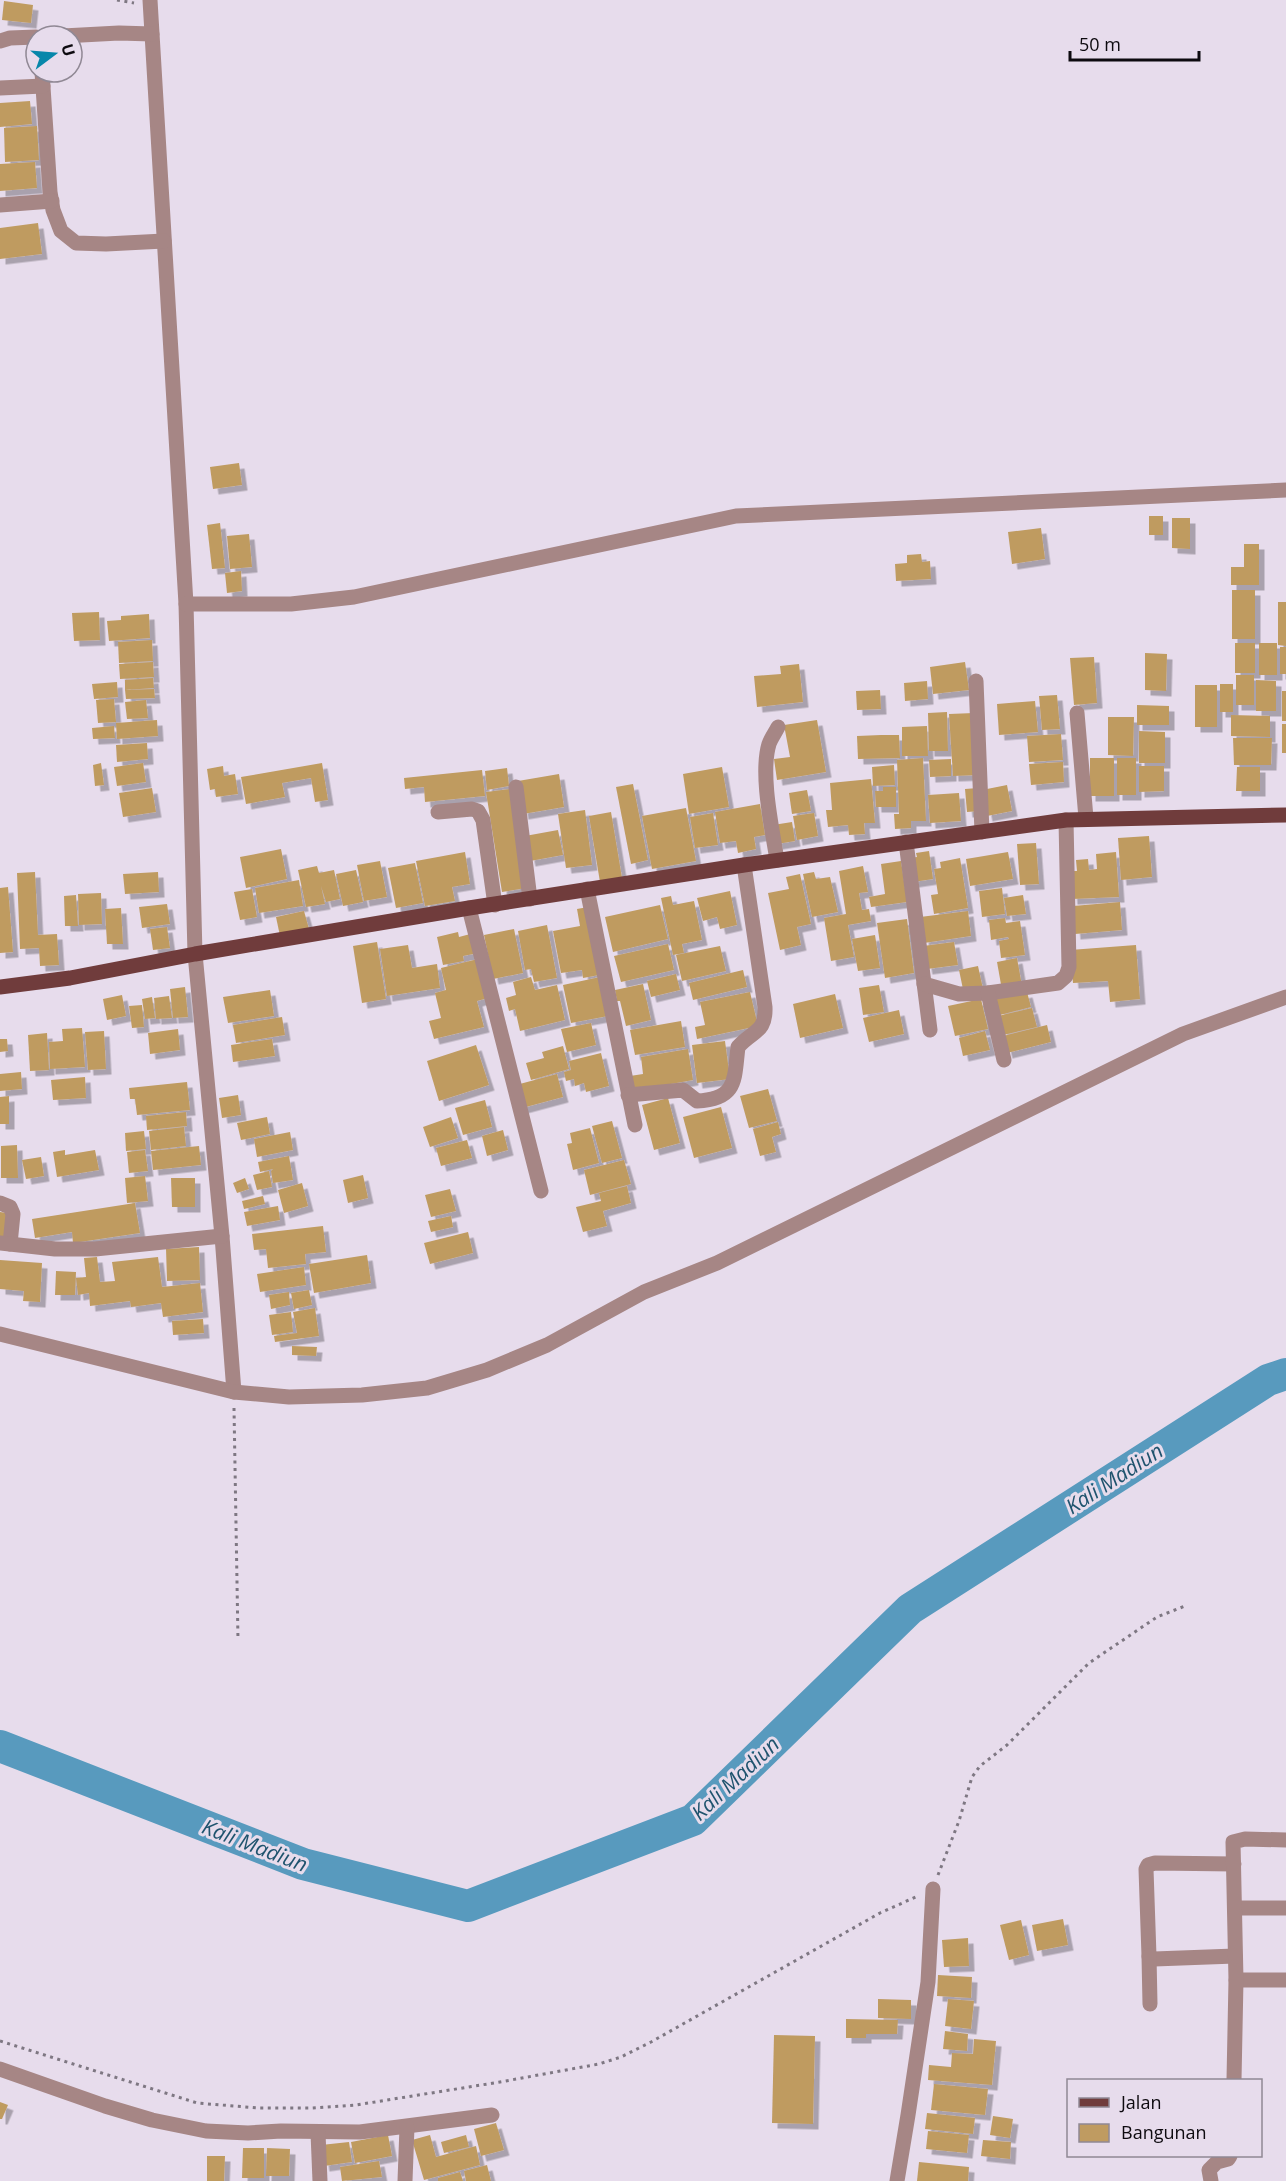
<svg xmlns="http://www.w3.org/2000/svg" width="1286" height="2181" font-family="'Open Sans',sans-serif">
<defs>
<filter id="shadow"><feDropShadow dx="5.5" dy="5.5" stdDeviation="0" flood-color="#0004"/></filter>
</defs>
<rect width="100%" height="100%" fill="#e7dcec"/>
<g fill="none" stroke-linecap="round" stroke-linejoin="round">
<polyline stroke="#589abe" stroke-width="32" points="0,1746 303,1864 468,1906 693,1820 910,1609 1268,1380 1286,1374"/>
</g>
<g fill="#bf9b61" filter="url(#shadow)">
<polygon points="4,1 33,5 31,23 2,20"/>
<polygon points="30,101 32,124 0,127 0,103"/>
<polygon points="37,126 39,160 5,162 4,128"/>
<polygon points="35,162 37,188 0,191 0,164"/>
<polygon points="38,223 42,254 0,259 0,228"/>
<polygon points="239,463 242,485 213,489 210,467"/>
<rect x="1149" y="516" width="14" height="19"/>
<polygon points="1172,518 1190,518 1190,549 1172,548"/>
<polygon points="220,523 225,568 212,569 207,525"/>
<polygon points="1041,528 1045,559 1012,564 1008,532"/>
<polygon points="249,534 252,567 230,569 227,536"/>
<polygon points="1244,544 1259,544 1259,585 1231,585 1231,567 1244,567"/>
<polygon points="921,554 922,562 930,561 931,579 896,581 895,564 907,563 907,555"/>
<polygon points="241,571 242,591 227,593 225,573"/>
<rect x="1232" y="590" width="23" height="49"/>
<polygon points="1278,602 1286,602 1286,646 1278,645"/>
<polygon points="99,612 100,640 74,641 72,613"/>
<polygon points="149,614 150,638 109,641 107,621 121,620 121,616"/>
<polygon points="152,640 153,661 119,663 118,642"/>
<rect x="1235" y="643" width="20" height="30"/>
<rect x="1259" y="643" width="18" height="32"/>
<rect x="1280" y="647" width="6" height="27"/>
<polygon points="1145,653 1167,654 1166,691 1145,690"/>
<polygon points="1094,657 1097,703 1074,705 1070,658"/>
<polygon points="153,662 154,677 120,679 119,664"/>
<polygon points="965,662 969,690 933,694 930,667"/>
<polygon points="799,664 803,702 757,707 754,676 781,674 780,666"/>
<rect x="1236" y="675" width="18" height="30"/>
<polygon points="153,678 154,688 125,690 125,680"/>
<polygon points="1256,680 1276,681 1276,711 1256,711"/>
<polygon points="927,681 928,699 905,701 904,683"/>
<polygon points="117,682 118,697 94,699 92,684"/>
<rect x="1220" y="684" width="13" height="28"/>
<rect x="1195" y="685" width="22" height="42"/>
<polygon points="154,689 155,698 126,699 125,690"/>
<polygon points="880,690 881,709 857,710 856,691"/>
<rect x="1282" y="691" width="4" height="30"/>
<polygon points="1057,695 1060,729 1042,730 1039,696"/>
<polygon points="114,699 116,722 98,723 96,700"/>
<polygon points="146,700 148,718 127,719 125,702"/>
<polygon points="1035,701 1038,732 999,735 997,704"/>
<polygon points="1137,705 1169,706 1169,725 1137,725"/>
<polygon points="947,712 948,751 929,751 928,713"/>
<polygon points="974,713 978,775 953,776 949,714"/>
<polygon points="1231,715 1270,716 1270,737 1231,736"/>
<polygon points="1108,717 1134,717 1133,756 1108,755"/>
<polygon points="157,720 158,736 117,739 116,723"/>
<polygon points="817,720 826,772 777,780 774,759 790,757 784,725"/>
<rect x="1282" y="724" width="4" height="29"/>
<polygon points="114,726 115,738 93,739 92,728"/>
<polygon points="927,726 928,756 902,756 902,727"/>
<polygon points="1139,731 1165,732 1165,763 1139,763"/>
<polygon points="1061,734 1063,760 1029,762 1027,736"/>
<polygon points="881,735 899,735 900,758 858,759 857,736"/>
<polygon points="1233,738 1272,738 1271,765 1234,765"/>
<polygon points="147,743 148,759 117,762 116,745"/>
<polygon points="923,758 926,821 911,821 911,828 895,829 894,814 899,814 897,760"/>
<rect x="1090" y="758" width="24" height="38"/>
<rect x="1117" y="758" width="19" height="37"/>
<polygon points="951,759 951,776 930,777 929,760"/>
<polygon points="1063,762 1064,782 1031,785 1029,764"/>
<polygon points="101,763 104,785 95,786 93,765"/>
<polygon points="143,763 146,782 117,786 114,767"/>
<polygon points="322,763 328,800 315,802 311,778 282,783 285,797 246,804 241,777"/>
<polygon points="894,765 895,785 873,786 872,767"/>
<polygon points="223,766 224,776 235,774 238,794 216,797 215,789 210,790 207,769"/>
<polygon points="1139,766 1164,766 1164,791 1139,792"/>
<polygon points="722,767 729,807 689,814 683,774"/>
<polygon points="1237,767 1260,767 1260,791 1236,791"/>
<polygon points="507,768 509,786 487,790 485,771"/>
<polygon points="482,770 485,796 425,802 424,787 405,789 404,778"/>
<polygon points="559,774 564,807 523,814 518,781"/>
<polygon points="871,779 875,823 864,823 865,834 849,835 848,825 828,827 826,810 832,810 830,783"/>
<polygon points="633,784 648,860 631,864 616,787"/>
<polygon points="1007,785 1012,811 987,816 982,790"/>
<polygon points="883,787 896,787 896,807 876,807 875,791 883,791"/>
<polygon points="152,788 156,812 123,817 119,793"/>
<polygon points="978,788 980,811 967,812 965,789"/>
<polygon points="510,789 526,888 502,892 486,792"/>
<polygon points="807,790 811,811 792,814 789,793"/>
<polygon points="959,793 961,821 930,823 928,795"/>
<polygon points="760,804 765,835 754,837 756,849 738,853 736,841 720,843 715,812"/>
<polygon points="686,808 696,861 652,869 642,816"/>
<polygon points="585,810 592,865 566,868 558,814"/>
<polygon points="611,812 622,878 600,882 589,816"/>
<polygon points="713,813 718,845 695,848 690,817"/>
<polygon points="814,813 818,836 797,840 793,816"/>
<polygon points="792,822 795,841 777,844 773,825"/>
<polygon points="558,830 563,855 530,861 525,836"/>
<polygon points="1149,836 1152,877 1121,880 1118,838"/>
<polygon points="1036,843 1039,884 1020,885 1017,844"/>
<polygon points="281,849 287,879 246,888 240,857"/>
<polygon points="929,851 933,879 913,882 910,858 917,857 916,853"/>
<polygon points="465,852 470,884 452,887 455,901 425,906 416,861"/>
<polygon points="1008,852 1013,879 970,886 966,859"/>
<polygon points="1116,852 1119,897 1072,899 1070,871 1077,871 1076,860 1088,859 1089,870 1097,869 1096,854"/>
<polygon points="960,858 968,908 934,914 931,895 938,894 934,869 941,868 940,862"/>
<polygon points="380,861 387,897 364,901 357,865"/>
<polygon points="901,861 907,902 871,907 869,897 885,894 881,864"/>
<polygon points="415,863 423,903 396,908 388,868"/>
<polygon points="317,866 319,873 334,870 340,899 326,902 321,886 325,904 306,907 298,870"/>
<polygon points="863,866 868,892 859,893 862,910 869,909 871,921 848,925 854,957 831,961 824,918 846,914 839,871"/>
<polygon points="356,870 363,902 343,906 336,874"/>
<polygon points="35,872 38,935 57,934 59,965 40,966 39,948 20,949 17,873"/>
<polygon points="158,872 159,892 125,894 123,874"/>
<polygon points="814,872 816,879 830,877 838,912 812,917 803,874"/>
<polygon points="800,874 811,924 797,927 801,945 780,950 768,893 789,889 786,877"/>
<polygon points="299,880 303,906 259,913 255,888"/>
<polygon points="8,887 13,952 0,953 0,888"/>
<polygon points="1002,888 1005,914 982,917 979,891"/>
<polygon points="252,889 257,917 240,920 234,892"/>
<polygon points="730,891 737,925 720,929 717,917 703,921 697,898"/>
<polygon points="101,893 102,924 79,925 78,894"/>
<polygon points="76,895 78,926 65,926 64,896"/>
<polygon points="1023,895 1026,914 1007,916 1004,898"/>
<polygon points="671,896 673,905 694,901 702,940 682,944 684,953 673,955 661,898"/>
<polygon points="1120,902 1122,930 1075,934 1073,906"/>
<polygon points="167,904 170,924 142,928 139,907"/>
<polygon points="660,905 668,939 613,952 605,917"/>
<polygon points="588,907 599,975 583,978 582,970 561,973 553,931 580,926 577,909"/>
<polygon points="121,908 123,944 107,944 105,909"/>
<polygon points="304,911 309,929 280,936 276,917"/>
<polygon points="968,911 971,936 924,943 920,917"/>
<polygon points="1005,918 1006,923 1020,921 1025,955 1001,958 999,941 1009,939 1008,937 991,940 989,920"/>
<polygon points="907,919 914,973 885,978 877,923"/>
<polygon points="547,925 557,978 534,982 531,969 525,970 518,931"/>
<polygon points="167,927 170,948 153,950 150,929"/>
<polygon points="514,929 523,973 493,979 484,935"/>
<polygon points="458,932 459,937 474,933 478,953 463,956 464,961 443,965 437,937"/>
<polygon points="875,935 880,968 858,971 852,939"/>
<polygon points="377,942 386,999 362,1003 353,946"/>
<polygon points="954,942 958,965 927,969 923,946"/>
<polygon points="668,944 674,970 621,982 614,956"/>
<polygon points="408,945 412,968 437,964 440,988 387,996 380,949"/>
<polygon points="1136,945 1140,999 1110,1002 1108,981 1073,983 1070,950"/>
<polygon points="720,946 726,971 682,981 676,955"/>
<polygon points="1017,958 1022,986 1002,990 997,962"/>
<polygon points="478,959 488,998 477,1001 484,1027 434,1039 429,1021 441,1018 435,993 446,990 441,968"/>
<polygon points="978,966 983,989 964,994 959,970"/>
<polygon points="743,970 747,987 693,1000 689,983"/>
<polygon points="676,974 680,990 651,997 647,981"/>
<polygon points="531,977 535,990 557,985 565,1020 520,1031 515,1009 509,1011 506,998 516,995 513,982"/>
<polygon points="600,977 608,1016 571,1023 563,985"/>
<polygon points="643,984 651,1020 626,1026 620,1001 617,1001 615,990"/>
<polygon points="879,985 884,1012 863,1015 859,988"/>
<polygon points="185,987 188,1017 173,1018 170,989"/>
<polygon points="270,990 274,1016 228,1023 223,997"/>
<polygon points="750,992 758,1026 697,1039 695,1027 705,1025 700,1002"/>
<polygon points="1027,992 1031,1007 1000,1015 996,999"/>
<polygon points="835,994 843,1028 800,1038 793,1004"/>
<polygon points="122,995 126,1016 107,1020 103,999"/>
<polygon points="169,996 172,1018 156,1019 154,998"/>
<polygon points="152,997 155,1018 145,1019 142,999"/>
<polygon points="981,999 988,1029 955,1036 948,1006"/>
<polygon points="142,1005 144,1027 132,1028 129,1006"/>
<polygon points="1032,1008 1037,1027 1003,1035 998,1016"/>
<polygon points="899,1010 904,1034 869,1042 863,1018"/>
<polygon points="282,1017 285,1035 236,1043 233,1025"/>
<polygon points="681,1021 685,1047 635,1055 630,1030"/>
<polygon points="591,1023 596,1045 567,1052 561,1029"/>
<polygon points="1047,1025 1051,1042 1007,1053 1003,1036"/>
<polygon points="82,1028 85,1067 50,1069 49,1042 63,1041 62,1029"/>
<polygon points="178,1029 180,1050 150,1054 148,1033"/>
<polygon points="104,1031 106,1069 88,1070 85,1032"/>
<polygon points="985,1031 990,1050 963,1056 959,1038"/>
<polygon points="47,1033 49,1070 30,1071 28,1035"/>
<polygon points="0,1039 7,1039 8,1051 0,1052"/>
<polygon points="272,1039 275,1056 233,1062 231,1045"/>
<polygon points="725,1041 730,1079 697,1083 692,1045"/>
<polygon points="476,1045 489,1085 439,1101 427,1061"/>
<polygon points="563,1046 569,1069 531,1080 526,1063 544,1058 542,1052"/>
<polygon points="688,1049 693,1080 632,1091 630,1076 643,1074 641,1057"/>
<polygon points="601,1053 609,1086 586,1092 584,1083 575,1086 574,1079 566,1081 564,1072 571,1070 569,1061"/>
<polygon points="21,1072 22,1089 0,1091 0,1074"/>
<polygon points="557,1074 563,1097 522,1108 516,1085"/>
<polygon points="85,1077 86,1098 53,1100 51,1080"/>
<polygon points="187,1082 190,1110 137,1115 135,1099 130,1099 129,1088"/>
<polygon points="768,1089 777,1121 749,1128 740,1096"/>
<polygon points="238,1095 241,1115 222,1118 219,1098"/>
<polygon points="9,1096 9,1124 0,1124 0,1097"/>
<polygon points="668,1098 680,1143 654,1150 642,1105"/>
<polygon points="485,1100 492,1127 463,1135 455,1108"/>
<polygon points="721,1107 732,1148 694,1158 683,1117"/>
<polygon points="186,1112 187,1126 147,1130 146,1116"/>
<polygon points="267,1117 270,1134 241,1140 237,1123"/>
<polygon points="451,1117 458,1138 430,1147 423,1127"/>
<polygon points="612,1121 622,1158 602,1163 592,1126"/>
<polygon points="778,1122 781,1134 772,1137 776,1152 760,1156 753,1129"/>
<polygon points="184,1127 186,1146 151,1150 149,1131"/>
<polygon points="590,1128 599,1163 573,1170 567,1144 572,1143 570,1133"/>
<polygon points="503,1130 508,1150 487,1156 482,1136"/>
<polygon points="144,1131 146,1149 126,1151 125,1133"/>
<polygon points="290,1132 293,1150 257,1157 254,1139"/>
<polygon points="467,1140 472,1158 441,1166 436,1148"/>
<polygon points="17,1145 18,1178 1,1178 1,1146"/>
<polygon points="199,1146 201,1165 153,1170 151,1151"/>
<polygon points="65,1150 65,1155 95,1150 99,1170 57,1177 53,1152"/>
<polygon points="145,1150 148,1171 129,1173 127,1152"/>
<polygon points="289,1156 293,1180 273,1183 271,1171 273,1169 260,1172 258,1162"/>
<polygon points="41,1157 44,1176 26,1179 22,1160"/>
<polygon points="624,1160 631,1184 590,1195 584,1170"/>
<polygon points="269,1171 272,1187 257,1190 253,1175"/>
<polygon points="363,1175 368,1198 348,1203 343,1180"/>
<polygon points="145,1176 148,1201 127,1203 125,1178"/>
<polygon points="171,1178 195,1178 195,1207 172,1207"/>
<polygon points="245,1178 249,1189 237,1193 233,1183"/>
<polygon points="302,1183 308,1206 284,1213 278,1190"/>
<polygon points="627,1186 631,1203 603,1211 607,1226 583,1232 576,1207 601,1201 599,1193"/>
<polygon points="450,1189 456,1211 431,1217 425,1195"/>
<polygon points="263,1196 265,1204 244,1209 242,1201"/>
<polygon points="135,1203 140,1233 73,1243 72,1232 35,1238 32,1219"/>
<polygon points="278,1206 280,1220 247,1226 244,1212"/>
<polygon points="0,1212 7,1213 6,1237 0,1237"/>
<polygon points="451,1216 453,1227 431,1232 428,1221"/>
<polygon points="323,1226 326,1252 305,1254 306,1264 268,1268 266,1249 254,1250 252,1234"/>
<polygon points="468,1232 473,1253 430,1264 424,1243"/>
<polygon points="199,1247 200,1280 167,1281 166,1249"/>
<polygon points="367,1255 371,1283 314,1293 309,1264"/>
<polygon points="97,1257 100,1282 115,1281 112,1262 158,1257 162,1287 200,1283 203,1312 163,1317 161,1303 131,1307 130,1301 90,1306 89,1293 78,1295 76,1278 86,1277 84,1258"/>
<polygon points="0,1260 42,1263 40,1302 23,1301 24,1291 0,1289"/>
<polygon points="304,1267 306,1285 260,1292 257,1274"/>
<polygon points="56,1271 76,1272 75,1295 55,1295"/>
<polygon points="309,1290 312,1305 294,1309 291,1293"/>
<polygon points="289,1292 290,1305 271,1309 269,1295"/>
<polygon points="315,1308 319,1336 275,1342 274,1336 297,1333 293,1312"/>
<polygon points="291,1312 293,1332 272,1335 269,1315"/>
<polygon points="203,1319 204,1333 173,1335 172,1321"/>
<polygon points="292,1346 317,1347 316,1356 292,1355"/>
<polygon points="1063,1919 1068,1945 1037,1951 1032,1925"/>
<polygon points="1021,1920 1029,1955 1009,1960 1000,1925"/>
<polygon points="968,1938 969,1966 944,1967 942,1940"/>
<polygon points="938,1975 972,1977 971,1998 937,1996"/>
<polygon points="878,1999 911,2000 911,2019 878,2018"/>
<polygon points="948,1999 974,2001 971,2029 945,2026"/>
<polygon points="846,2019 898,2020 897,2034 866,2034 866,2038 846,2038"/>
<polygon points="945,2031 968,2034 967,2051 943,2049"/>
<polygon points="774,2035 815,2036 813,2124 772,2123"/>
<polygon points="974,2039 996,2041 992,2085 928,2080 929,2065 951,2067 952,2053 973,2054"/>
<polygon points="934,2084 988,2089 985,2115 931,2110"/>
<polygon points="0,2102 8,2105 2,2119 0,2119"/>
<polygon points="927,2113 975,2118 973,2134 925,2129"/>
<polygon points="993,2116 1013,2119 1010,2138 990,2135"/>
<polygon points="496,2123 504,2150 481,2156 474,2129"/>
<polygon points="928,2131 969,2135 967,2153 926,2149"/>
<polygon points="388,2135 392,2156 355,2163 351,2142"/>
<polygon points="430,2135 436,2157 476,2146 480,2165 424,2180 412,2140"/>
<polygon points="466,2135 469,2147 444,2153 441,2142"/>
<polygon points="983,2140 1011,2142 1010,2159 981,2156"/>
<polygon points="349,2142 352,2162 324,2166 321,2145"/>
<polygon points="243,2148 264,2148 264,2178 242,2178"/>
<polygon points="267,2148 290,2149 289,2176 266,2176"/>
<polygon points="207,2156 225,2156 224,2181 207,2181"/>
<polygon points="379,2161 382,2177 342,2181 340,2167"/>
<polygon points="919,2162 969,2167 968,2181 917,2181"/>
<polygon points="487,2165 491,2181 466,2181 464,2171"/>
<polygon points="460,2172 463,2181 438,2181 438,2178"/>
</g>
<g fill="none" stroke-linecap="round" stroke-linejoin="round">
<g stroke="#7e7782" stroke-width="3" stroke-dasharray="3 4.5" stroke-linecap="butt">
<polyline points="117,0 134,3"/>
<polyline points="234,1408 238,1640"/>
<polyline points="938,1875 959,1821 972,1777 980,1766 1007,1745 1089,1663 1157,1617 1185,1606"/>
<polyline points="0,2041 197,2103 258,2108 312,2108 356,2105 500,2082 599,2064 621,2057 651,2042 880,1913 918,1896"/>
</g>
<g stroke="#a68685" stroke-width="15">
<polyline points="150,0 186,604 195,954 222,1236 234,1392"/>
<polyline points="63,36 119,33 152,34"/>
<polyline points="0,41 10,38 36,37"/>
<polyline points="42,72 50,192 53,210 61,231 76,243 106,244 164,241"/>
<polyline points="0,88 43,86"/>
<polyline points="0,205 52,201"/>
<polyline points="186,604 291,604 354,597 736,516 1286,490"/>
<polyline points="976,681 982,832"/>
<polyline points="1077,713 1086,818"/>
<polyline points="516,787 530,899"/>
<polyline points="438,812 472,809 478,811 483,820 495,905"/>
<polyline points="906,842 930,1030"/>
<path d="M777,860c-5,-32 -17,-86 -8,-116 2,-6 6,-11 9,-17"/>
<polyline points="587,889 635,1125"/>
<polyline points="469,908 541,1191"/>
<polyline points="924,984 959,994 988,993 1058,983 1066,976 1069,967 1066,820"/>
<polyline points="988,993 1004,1060"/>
<path d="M628,1095l55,-5 14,11c41,-2 37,-22 41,-54 15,-17 28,-14 27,-40l-21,-142"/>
<polyline points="0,1203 10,1207 13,1214 10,1244"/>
<polyline points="0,1243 55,1249 95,1249 222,1236"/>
<polyline points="0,1334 234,1392 289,1397 362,1395 427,1388 487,1370 547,1345 644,1292 717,1263 1183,1034 1286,997"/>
<polyline points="1234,1864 1155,1863 1148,1865 1146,1869 1149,1956 1154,1959 1235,1956"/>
<polyline points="1235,1908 1286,1908"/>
<polyline points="1149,1956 1150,2004"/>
<polyline points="1236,1980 1286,1980"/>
<polyline points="0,2069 105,2106 152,2120 206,2131 248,2133 281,2131 360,2132 492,2115"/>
<polyline points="1234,2080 1236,1980 1233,1842 1245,1839 1286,1840"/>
<polyline points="318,2133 320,2181"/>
<polyline points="405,2181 407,2127"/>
<polyline points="897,2181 908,2115 928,1982 933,1889"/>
<polyline points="1211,2181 1209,2170 1217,2162 1228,2159 1230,2156"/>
</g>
<polyline stroke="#703c3c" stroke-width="15" points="0,987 70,978 195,954 469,908 744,865 1066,820 1286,815"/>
</g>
<g text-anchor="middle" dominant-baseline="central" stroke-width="6" stroke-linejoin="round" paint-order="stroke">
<g font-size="21" font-style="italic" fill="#1f536e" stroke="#e7dcec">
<text transform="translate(1114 1478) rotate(-33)">Kali Madiun</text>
<text transform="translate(735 1778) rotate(-43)">Kali Madiun</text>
<text transform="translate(255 1845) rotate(21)">Kali Madiun</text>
</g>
</g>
<rect x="1067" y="2079" width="195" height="78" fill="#e7dcec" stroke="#908894" stroke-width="1.5"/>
<rect x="1079" y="2098" width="30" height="9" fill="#703c3c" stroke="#908894" stroke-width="1.5"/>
<text x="1121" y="2109" font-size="18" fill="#0d0a0f">Jalan</text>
<rect x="1079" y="2124" width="30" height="18" fill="#bf9b61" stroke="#908894" stroke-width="1.5"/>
<text x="1121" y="2139" font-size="18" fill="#0d0a0f">Bangunan</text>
<g transform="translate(54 54) rotate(74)"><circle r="28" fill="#e7dcec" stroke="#908894" stroke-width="1.5"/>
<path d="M0-4.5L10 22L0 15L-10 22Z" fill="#0787aa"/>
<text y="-9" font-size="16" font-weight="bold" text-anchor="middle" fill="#0d0a0f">U</text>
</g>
<path d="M1070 51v9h129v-9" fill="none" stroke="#0d0a0f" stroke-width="3"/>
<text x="1079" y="51" font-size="18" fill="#0d0a0f" stroke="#e7dcec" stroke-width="4.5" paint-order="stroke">50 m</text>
</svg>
